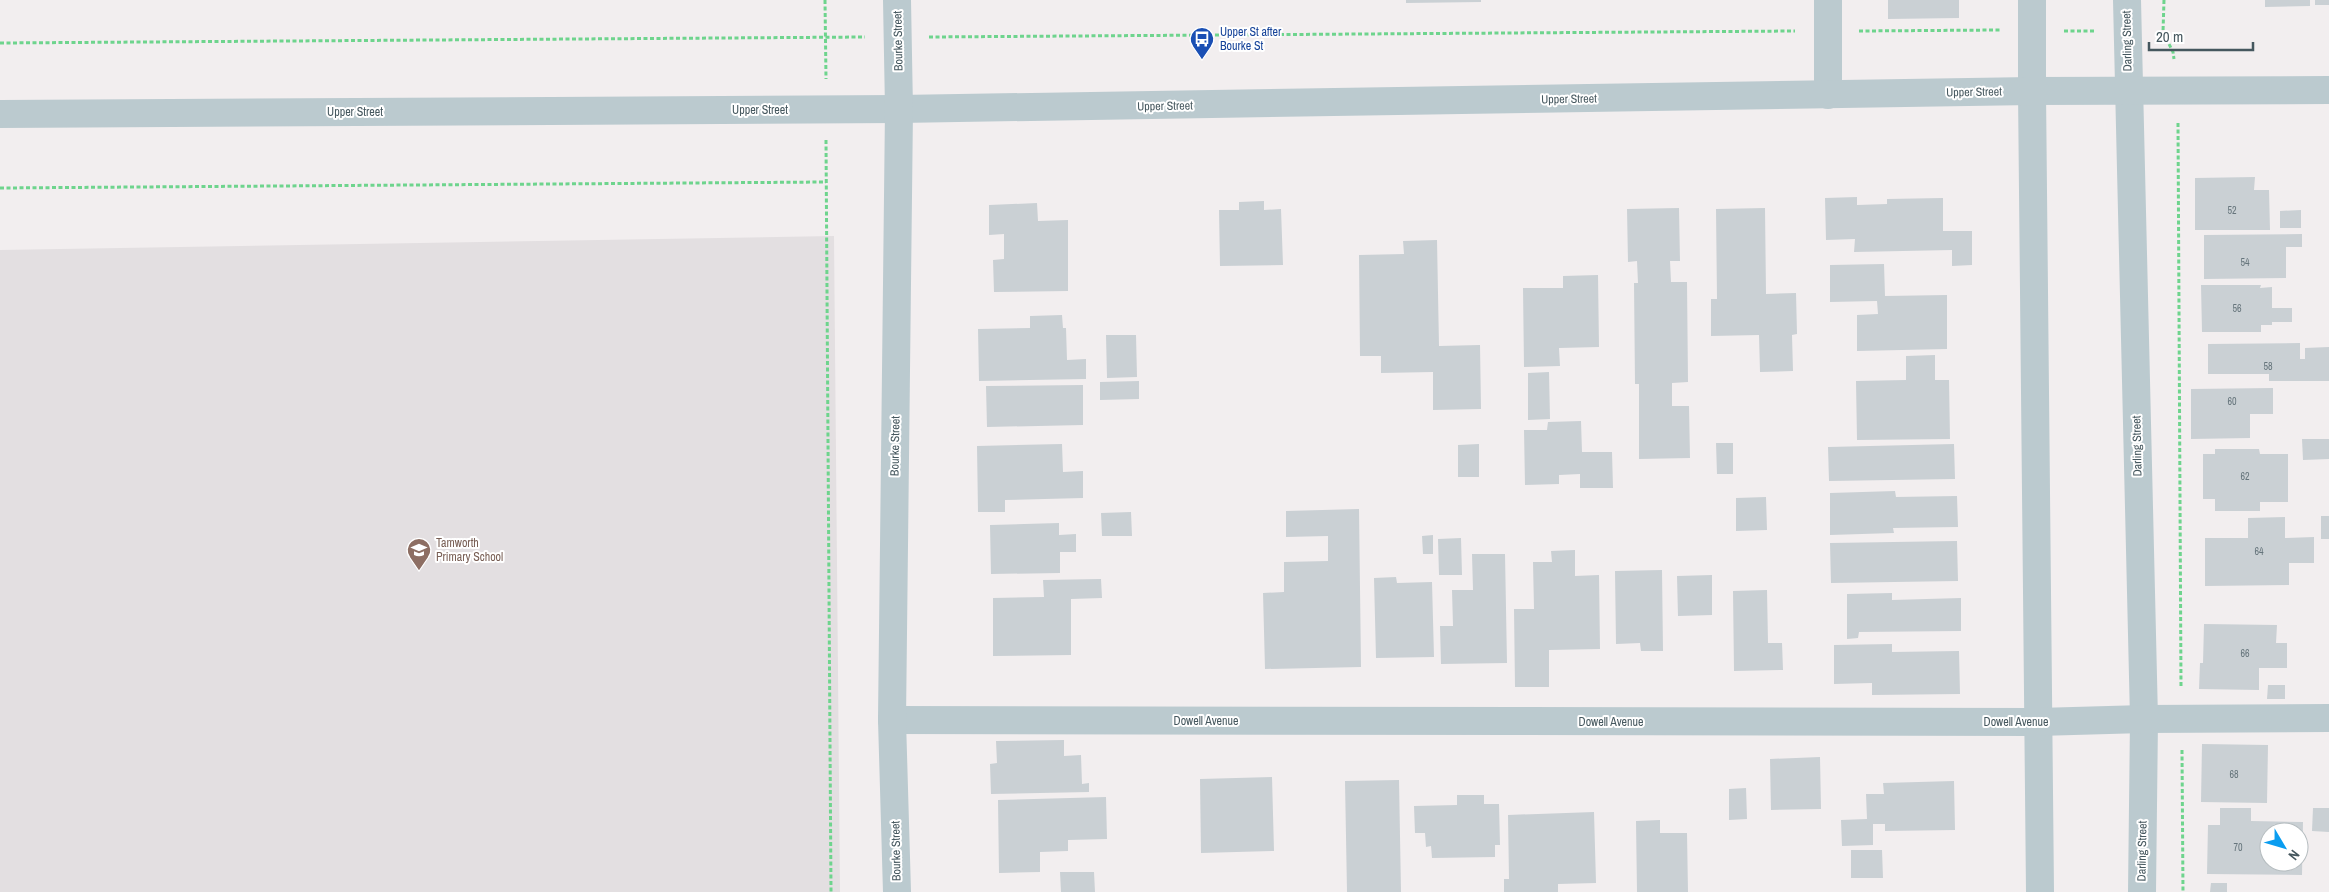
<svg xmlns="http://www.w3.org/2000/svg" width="2329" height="892" font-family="'Archivo Narrow',sans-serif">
<rect width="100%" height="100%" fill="#f2eeef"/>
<polygon fill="#e3dfe1" points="834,236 840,892 0,892 0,250"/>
<g fill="#cad0d4" fill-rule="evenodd">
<polygon points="1406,0 1481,0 1481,2 1406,3"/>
<polygon points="1888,0 1959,0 1959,18 1888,19"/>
<polygon points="2265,0 2310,0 2310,6 2265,7"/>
<rect x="2315" y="0" width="14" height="5"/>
<polygon points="2255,177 2254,190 2269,190 2270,230 2195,230 2195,178"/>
<polygon points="1857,197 1857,205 1887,204 1887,199 1943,198 1943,231 1972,231 1972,265 1952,266 1952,250 1854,252 1855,239 1826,240 1825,198"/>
<polygon points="1264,201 1264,210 1281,209 1283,265 1220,266 1219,210 1239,210 1239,202"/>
<polygon points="1037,203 1038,221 1068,220 1068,291 994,292 993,260 1004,259 1004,234 989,235 989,205"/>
<polygon points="1679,208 1680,261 1670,261 1671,282 1687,282 1688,382 1672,383 1672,406 1689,406 1690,458 1639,459 1639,384 1635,384 1634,283 1638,283 1637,261 1628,262 1627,209"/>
<polygon points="1765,208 1766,294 1796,293 1797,334 1792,335 1793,371 1760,372 1759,335 1711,336 1711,299 1717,299 1716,209"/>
<polygon points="2301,210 2301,228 2280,228 2280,211"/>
<polygon points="2302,234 2302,247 2286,247 2286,278 2204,279 2204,235"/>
<polygon points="1437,240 1439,346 1480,345 1481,409 1433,410 1433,372 1381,373 1381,356 1360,356 1359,255 1404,254 1403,241"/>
<polygon points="1884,264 1885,296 1947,295 1947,349 1857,351 1857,315 1878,314 1877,301 1830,302 1830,265"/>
<polygon points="1598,275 1599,347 1559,348 1560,366 1524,367 1523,288 1563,288 1563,276"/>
<polygon points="2201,285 2261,285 2260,288 2272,287 2272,308 2292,308 2292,322 2272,322 2272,325 2261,325 2261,332 2202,332"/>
<polygon points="1062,315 1063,328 1066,328 1067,360 1086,359 1086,379 979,381 978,329 1030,328 1030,316"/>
<polygon points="1106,335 1136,335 1137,377 1107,378"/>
<polygon points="2300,343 2300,359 2305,359 2305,348 2329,347 2329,381 2269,381 2269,374 2208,374 2208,344"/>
<polygon points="1935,355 1935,380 1949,380 1950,439 1857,440 1856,381 1906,380 1906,356"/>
<polygon points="1549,372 1550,419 1528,420 1528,373"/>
<polygon points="1139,381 1139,399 1100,400 1100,382"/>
<polygon points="1083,385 1083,425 987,427 986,386"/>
<polygon points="2273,388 2273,414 2250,414 2250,438 2191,439 2191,389"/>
<polygon points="1581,421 1582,452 1612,452 1613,488 1580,488 1580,474 1559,475 1559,484 1525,485 1524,430 1547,430 1548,422"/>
<polygon points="2302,439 2329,439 2329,459 2303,460"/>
<polygon points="1716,443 1733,443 1733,474 1717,474"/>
<polygon points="1062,444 1063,472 1083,471 1083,498 1005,500 1005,512 978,512 977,446"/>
<polygon points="1479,444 1479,477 1458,477 1458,445"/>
<polygon points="1954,444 1955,479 1829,481 1828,447"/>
<polygon points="2215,449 2259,449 2260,454 2288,454 2288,502 2260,502 2260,511 2215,511 2215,499 2203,499 2203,454 2215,454"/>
<polygon points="1895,491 1896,497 1957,496 1958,527 1893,528 1894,533 1830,535 1830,493"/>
<polygon points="1766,497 1767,530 1736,531 1736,498"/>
<polygon points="1359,509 1361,667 1265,669 1263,593 1284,592 1284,562 1328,561 1328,536 1286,537 1286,511"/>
<polygon points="1131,512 1132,536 1102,536 1101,513"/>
<rect x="2321" y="516" width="8" height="23"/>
<polygon points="2285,517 2285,538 2314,537 2314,563 2289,563 2289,585 2205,586 2205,538 2248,538 2248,518"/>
<polygon points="1059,523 1059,535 1076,534 1076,552 1060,552 1060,573 991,574 990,525"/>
<polygon points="1433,535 1433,554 1423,554 1422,536"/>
<polygon points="1461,538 1462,575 1439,575 1438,539"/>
<polygon points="1957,541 1958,581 1831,583 1830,543"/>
<polygon points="1575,550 1575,576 1599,575 1600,649 1549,650 1549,687 1515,687 1514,609 1534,609 1533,562 1552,562 1551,551"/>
<polygon points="1472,554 1505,554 1507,663 1441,664 1440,626 1453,626 1452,590 1473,590"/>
<polygon points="1662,570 1663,651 1641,651 1640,643 1616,644 1615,571"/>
<polygon points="1712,575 1712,615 1678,616 1677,576"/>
<polygon points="1396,577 1397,583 1432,582 1434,657 1376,658 1374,578"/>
<polygon points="1101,579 1102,598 1071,599 1071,655 993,656 993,598 1044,597 1043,580"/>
<polygon points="1767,590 1768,643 1782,643 1783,670 1734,671 1733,591"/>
<polygon points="1892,593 1892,600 1961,598 1961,631 1859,632 1858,638 1847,639 1847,594"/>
<polygon points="2204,624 2277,625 2276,643 2287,643 2287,668 2259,668 2259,690 2199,689 2200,663 2203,663"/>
<polygon points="1892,644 1892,652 1959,651 1960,694 1872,695 1872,683 1834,684 1834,645"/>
<polygon points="2268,685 2285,685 2285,699 2267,699"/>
<polygon points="1064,740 1064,756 1081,755 1082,784 1089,783 1089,792 991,794 990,764 997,763 996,741"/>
<polygon points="2202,744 2268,745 2267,803 2201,802"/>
<polygon points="1820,757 1821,809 1771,810 1770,759"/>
<polygon points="1272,777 1274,851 1201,853 1200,779"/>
<polygon points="1399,780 1401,892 1347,892 1345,781"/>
<polygon points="1954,781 1955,830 1885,831 1885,824 1873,824 1873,845 1842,846 1841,820 1867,819 1866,794 1884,794 1883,783"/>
<polygon points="1746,788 1747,819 1729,820 1729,789"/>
<polygon points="1457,795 1484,795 1484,804 1499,804 1500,845 1495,845 1495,857 1432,858 1431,846 1426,847 1425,833 1415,833 1414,806 1457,805"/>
<polygon points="1106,797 1107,839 1068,840 1068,851 1040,852 1040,872 999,873 998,800"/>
<path d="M2220,808h31v13l52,1 -1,53 -95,-1 1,-49h12zM2269,832h30v30h-30z"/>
<polygon points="2313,808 2329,808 2329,832 2312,831"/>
<polygon points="1594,812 1596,883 1558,884 1558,892 1504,892 1504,879 1509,879 1508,815"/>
<polygon points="1660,820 1660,833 1687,833 1688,892 1637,892 1636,821"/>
<polygon points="1851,850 1882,850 1883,878 1851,878"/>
<polygon points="1060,872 1094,872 1095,892 1061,892"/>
<polygon points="2211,883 2227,883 2227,892 2210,892"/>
</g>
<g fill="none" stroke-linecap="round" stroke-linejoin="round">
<g stroke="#6ed48d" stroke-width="3" stroke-dasharray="4 2.5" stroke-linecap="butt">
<polyline points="825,0 826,79"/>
<polyline points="2164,0 2163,32 2173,52 2174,59"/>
<polyline points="1859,31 2000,30"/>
<polyline points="2064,31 2095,31"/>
<polyline points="929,37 1795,31"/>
<polyline points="0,43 865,37"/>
<polyline points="2178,123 2181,686"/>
<polyline points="826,140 831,892"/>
<polyline points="0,188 826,182"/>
<polyline points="2182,750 2183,892"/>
</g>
<g stroke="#bbcacf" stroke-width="28">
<polyline points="1828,0 1828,95"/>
<polyline points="2032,0 2032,91 2040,892"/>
<polyline points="2127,0 2144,719 2142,892"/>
<polyline points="0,114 899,109 2032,91 2329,90"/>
<polyline points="892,720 2038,722 2144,719 2329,718"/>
<polyline points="897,892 892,720 899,109 897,0"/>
</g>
</g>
<defs>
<g id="bus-pin" transform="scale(1.25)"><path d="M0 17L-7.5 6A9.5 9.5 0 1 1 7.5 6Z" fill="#1a4fb4" stroke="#fff"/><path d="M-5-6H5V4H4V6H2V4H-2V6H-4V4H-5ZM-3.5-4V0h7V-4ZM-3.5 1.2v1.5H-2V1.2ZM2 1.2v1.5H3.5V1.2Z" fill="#fff"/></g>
<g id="school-pin" transform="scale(1.25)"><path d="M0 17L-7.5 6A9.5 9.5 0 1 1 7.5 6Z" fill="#8d6e63" stroke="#fff"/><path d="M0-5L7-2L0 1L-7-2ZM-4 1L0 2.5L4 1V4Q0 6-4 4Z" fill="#fff"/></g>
</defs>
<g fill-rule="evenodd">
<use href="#bus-pin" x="1202" y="39"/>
<use href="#school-pin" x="419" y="550"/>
</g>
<g text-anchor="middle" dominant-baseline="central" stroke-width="4" stroke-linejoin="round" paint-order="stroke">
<g font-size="10" fill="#66757c">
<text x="2232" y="210">52</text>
<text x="2245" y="262">54</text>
<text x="2237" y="308">56</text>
<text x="2268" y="366">58</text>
<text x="2232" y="401">60</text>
<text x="2245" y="476">62</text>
<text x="2259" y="551">64</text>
<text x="2245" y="653">66</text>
<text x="2234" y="774">68</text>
<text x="2238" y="847">70</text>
</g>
<g font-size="12" fill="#164399" stroke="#fff" text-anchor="start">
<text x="1220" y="32">Upper St after<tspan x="1220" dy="14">Bourke St</tspan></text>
</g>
<g font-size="12" fill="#45575e" stroke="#fff">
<text transform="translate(898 41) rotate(-91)">Bourke Street</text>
<text transform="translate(2127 41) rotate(-91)">Darling Street</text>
<text transform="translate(1974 92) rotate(-1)">Upper Street</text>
<text transform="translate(1569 99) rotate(-1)">Upper Street</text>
<text transform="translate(1165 106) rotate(-1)">Upper Street</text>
<text x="760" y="110">Upper Street</text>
<text x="355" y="112">Upper Street</text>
<text transform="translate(895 446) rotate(-89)">Bourke Street</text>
<text transform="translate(2137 446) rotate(-91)">Darling Street</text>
<text x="1206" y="721">Dowell Avenue</text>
<text x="1611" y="722">Dowell Avenue</text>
<text x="2016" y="722">Dowell Avenue</text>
<text transform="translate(896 851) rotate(-91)">Bourke Street</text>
<text transform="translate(2142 851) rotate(-89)">Darling Street</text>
</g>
<g font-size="12" fill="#785e54" stroke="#fff" text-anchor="start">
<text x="436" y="543">Tamworth<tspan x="436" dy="14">Primary School</tspan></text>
</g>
</g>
<g transform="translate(2284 847) rotate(128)"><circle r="24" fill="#ffffff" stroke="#b5bcbf"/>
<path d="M0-4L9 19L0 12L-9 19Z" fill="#0a9df0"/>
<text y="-8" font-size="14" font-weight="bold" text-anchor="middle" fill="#45575e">N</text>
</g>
<path d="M2149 42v8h104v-8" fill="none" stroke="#45575e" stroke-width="2.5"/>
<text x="2156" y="42" font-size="15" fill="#45575e" stroke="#ffffff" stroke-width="4" paint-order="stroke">20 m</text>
</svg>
